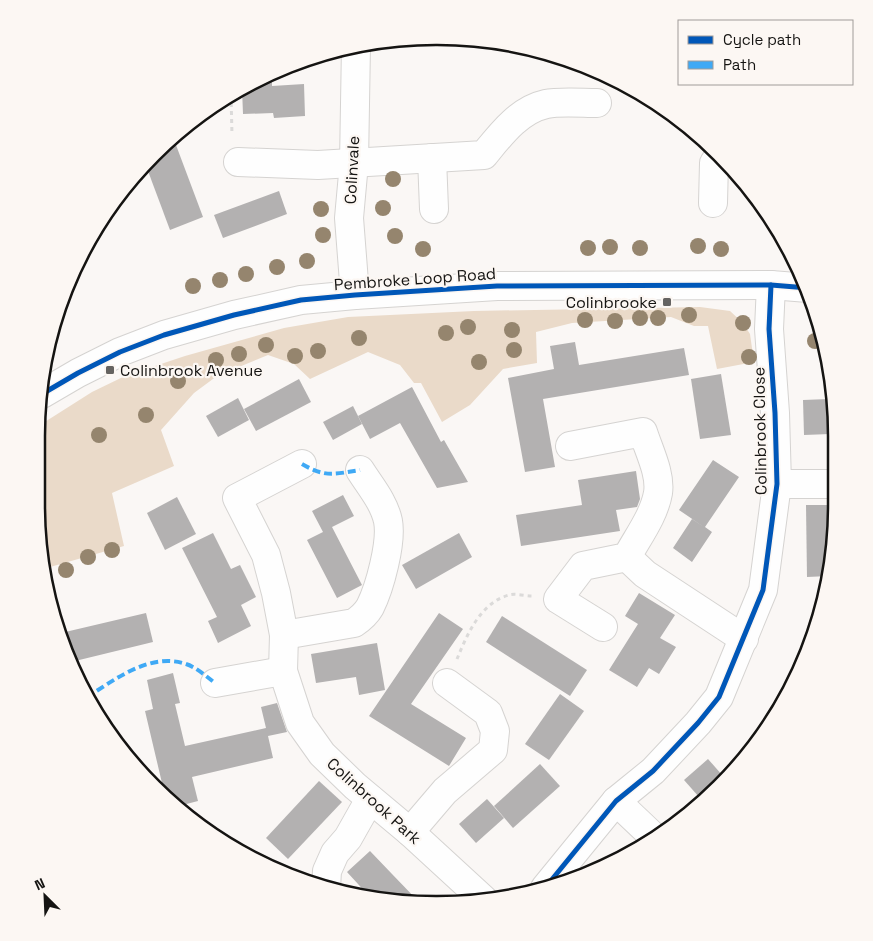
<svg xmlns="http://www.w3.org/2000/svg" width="873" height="941" font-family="'Space Grotesk',sans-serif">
<rect width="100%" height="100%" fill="#faf7f5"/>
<polygon fill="#eadac9" points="700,307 730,311 743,323 750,334 754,362 717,369 708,326 694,326 671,317 572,323 536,332 537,363 503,369 470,405 442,422 421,383 414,383 400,365 368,352 310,379 294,364 268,355 217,376 194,393 161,430 174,466 112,493 124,546 43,569 36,504 40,425 92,392 125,376 185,356 284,328 348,317 474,311"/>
<g fill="#b3b1b1">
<polygon points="254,82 272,82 272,86 304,84 305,116 274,118 273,113 243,114 242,89"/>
<polygon points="173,137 203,217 170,230 145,163 154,153"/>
<polygon points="279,191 287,214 223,238 214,215"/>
<polygon points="575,342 579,365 684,348 689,375 543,399 555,467 525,472 508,378 554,369 550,346"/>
<polygon points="721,374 731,435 700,439 691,379"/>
<polygon points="299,379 311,402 256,431 244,409"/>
<polygon points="412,387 441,442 444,440 468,482 437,488 400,423 370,439 358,416"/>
<polygon points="238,398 249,420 218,437 206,416"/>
<polygon points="829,399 830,434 804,435 803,400"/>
<polygon points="353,406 362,424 333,440 323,422"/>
<polygon points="713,460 739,477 705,527 712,532 692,562 673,548 692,519 704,527 679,510"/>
<polygon points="636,471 640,499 637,507 616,510 620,531 521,546 516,515 582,505 578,480"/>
<polygon points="343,495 354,516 332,527 362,585 337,598 307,540 323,532 312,511"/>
<polygon points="177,497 196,534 165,550 147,513"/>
<polygon points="806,505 832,505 833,557 829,576 807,577"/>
<polygon points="213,533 231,569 240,565 256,597 241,605 251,626 218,643 208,621 217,617 182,548"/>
<polygon points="459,533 472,557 416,589 402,565"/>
<polygon points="639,593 675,615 660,638 676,647 659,674 649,668 637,687 609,670 638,624 625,616"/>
<polygon points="146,613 153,642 71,662 61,633"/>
<polygon points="439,613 463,629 411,704 466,738 449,766 369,716"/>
<polygon points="502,616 587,670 570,696 486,642"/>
<polygon points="377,643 385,690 359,695 356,677 316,683 311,654"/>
<polygon points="173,673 180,703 175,704 185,746 266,728 261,707 277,703 287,732 268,736 273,758 192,777 198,801 175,807 154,785 162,783 145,711 153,709 147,680"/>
<polygon points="560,694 584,711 549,760 525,744"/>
<polygon points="708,759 723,776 699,797 684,780"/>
<polygon points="540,764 560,786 513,828 494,806"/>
<polygon points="319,781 342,802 288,859 266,838"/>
<polygon points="487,799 504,818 476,843 459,824"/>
<polygon points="370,851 392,874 419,902 369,896 347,872"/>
</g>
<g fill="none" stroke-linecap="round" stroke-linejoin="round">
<g stroke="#d5d3d1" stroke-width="30">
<g id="minor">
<polyline points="432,158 434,209"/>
<path d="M238,162l80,3 166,-10c17,-21 35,-45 62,-51 13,-3 37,-1 51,-1"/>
<polyline points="713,203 714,163 720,154"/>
<polyline points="355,295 349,218 354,163 356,45"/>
<polyline points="42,394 78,373 120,352 164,335 234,315 301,300 355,295 497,286 771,285 808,288"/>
<path d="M570,446l73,-14c6,19 18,42 15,61 -4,23 -21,45 -31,64l-44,9 -25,33 45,28"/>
<polyline points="302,464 237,498 266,555 276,593 284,635 283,671 300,723 322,754 355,786 410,832 484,900"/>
<polyline points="777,484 832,484"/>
<polyline points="627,557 645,574 744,639"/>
<path d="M284,635l70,-12c6,-4 12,-9 16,-16 10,-20 22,-65 18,-86 -4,-19 -18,-35 -28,-51"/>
<polyline points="215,683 283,671"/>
<polyline points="616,801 656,839"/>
<polyline points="410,832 445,791 493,750 495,731 488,713 447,683"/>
<polyline points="326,888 327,871 335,853 348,838 370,799"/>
<polyline points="545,888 616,801 653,771 698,723 719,697 763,590 777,484 775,413 769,329 771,285"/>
</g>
</g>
<g stroke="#dbdad9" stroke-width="3" stroke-dasharray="4 4" stroke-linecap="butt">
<polyline points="231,95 232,135"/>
<path d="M457,659c10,-24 23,-56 52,-64 6,-2 16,1 23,1"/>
</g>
<use href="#minor" stroke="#fefefe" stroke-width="28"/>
<g stroke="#3fa9f5" stroke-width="4" stroke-dasharray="8 4" stroke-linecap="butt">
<path d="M302,464c24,14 32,10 58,6"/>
<path d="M87,697c29,-18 63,-45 99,-33 10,3 21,13 29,19"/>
</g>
<g stroke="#fcf7f3" stroke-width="8">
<g id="cycleway">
<polyline points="42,394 78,373 120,352 164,335 234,315 301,300 355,295 497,286 771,285 808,288"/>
<polyline points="545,888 616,801 653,771 698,723 719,697 763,590 777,484 775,413 769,329 771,285"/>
</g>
</g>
<use href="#cycleway" stroke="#0057b8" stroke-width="5"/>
</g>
<g fill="#95856e">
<circle cx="393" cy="179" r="8"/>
<circle cx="383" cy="208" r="8"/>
<circle cx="321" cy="209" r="8"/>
<circle cx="323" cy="235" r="8"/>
<circle cx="395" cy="236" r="8"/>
<circle cx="698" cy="246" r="8"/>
<circle cx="610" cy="247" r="8"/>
<circle cx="588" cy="248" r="8"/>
<circle cx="640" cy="248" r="8"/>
<circle cx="423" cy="249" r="8"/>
<circle cx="721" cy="249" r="8"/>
<circle cx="307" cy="261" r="8"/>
<circle cx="277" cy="267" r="8"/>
<circle cx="246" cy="274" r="8"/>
<circle cx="220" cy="280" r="8"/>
<circle cx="193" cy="286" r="8"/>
<circle cx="689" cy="315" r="8"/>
<circle cx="640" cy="318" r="8"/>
<circle cx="658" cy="318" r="8"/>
<circle cx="585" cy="320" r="8"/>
<circle cx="615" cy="321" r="8"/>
<circle cx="743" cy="323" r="8"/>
<circle cx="468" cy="327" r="8"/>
<circle cx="512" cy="330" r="8"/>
<circle cx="446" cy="333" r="8"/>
<circle cx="359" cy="338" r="8"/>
<circle cx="815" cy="341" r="8"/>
<circle cx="266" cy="345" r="8"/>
<circle cx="514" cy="350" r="8"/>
<circle cx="318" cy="351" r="8"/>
<circle cx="239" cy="354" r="8"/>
<circle cx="295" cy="356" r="8"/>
<circle cx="749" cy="357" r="8"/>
<circle cx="216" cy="360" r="8"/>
<circle cx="479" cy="362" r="8"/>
<circle cx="178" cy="381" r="8"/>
<circle cx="146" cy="415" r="8"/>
<circle cx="99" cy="435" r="8"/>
<circle cx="112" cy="550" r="8"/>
<circle cx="88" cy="557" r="8"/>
<circle cx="66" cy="570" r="8"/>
</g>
<g fill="#656361" stroke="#fcf7f3" stroke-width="2">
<rect x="662" y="297" width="10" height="10" rx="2.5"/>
<rect x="105" y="365" width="10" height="10" rx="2.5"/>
</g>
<g text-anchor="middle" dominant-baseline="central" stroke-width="4.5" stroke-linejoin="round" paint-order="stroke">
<g font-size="16" fill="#151412" stroke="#fcf7f3">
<text transform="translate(352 170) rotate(-87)">Colinvale</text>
<text transform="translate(415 279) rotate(-4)">Pembroke Loop Road</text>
<text transform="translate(760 431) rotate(-91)">Colinbrook Close</text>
<text transform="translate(374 801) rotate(42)">Colinbrook Park</text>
</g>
<g font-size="16" fill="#151412" stroke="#fcf7f3" text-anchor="end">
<text x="657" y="302">Colinbrooke</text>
<text x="120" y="370" text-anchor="start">Colinbrook Avenue</text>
</g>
</g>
<path d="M0 0H873V941H0ZM436 45H437A391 391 0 0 1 828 436V505A391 391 0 0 1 437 896H436A391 391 0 0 1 45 505V436A391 391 0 0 1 436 45Z" fill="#fcf7f3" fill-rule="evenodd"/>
<path fill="none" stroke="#151412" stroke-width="2.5" d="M436 45H437A391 391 0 0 1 828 436V505A391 391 0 0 1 437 896H436A391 391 0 0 1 45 505V436A391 391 0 0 1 436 45Z"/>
<rect x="678" y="20" width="175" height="65" fill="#fcf7f3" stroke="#a09c99"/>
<rect x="688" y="36" width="25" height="8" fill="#0057b8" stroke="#a09c99"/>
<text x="723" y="45" font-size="15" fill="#151412">Cycle path</text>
<rect x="688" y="61" width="25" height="8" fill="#3fa9f5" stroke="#a09c99"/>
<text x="723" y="70" font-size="15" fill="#151412">Path</text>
<g transform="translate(45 896) rotate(336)" stroke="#fcf7f3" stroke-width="4" paint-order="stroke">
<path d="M0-4L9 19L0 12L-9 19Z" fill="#151412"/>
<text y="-8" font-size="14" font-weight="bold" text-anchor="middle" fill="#151412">N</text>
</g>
</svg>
